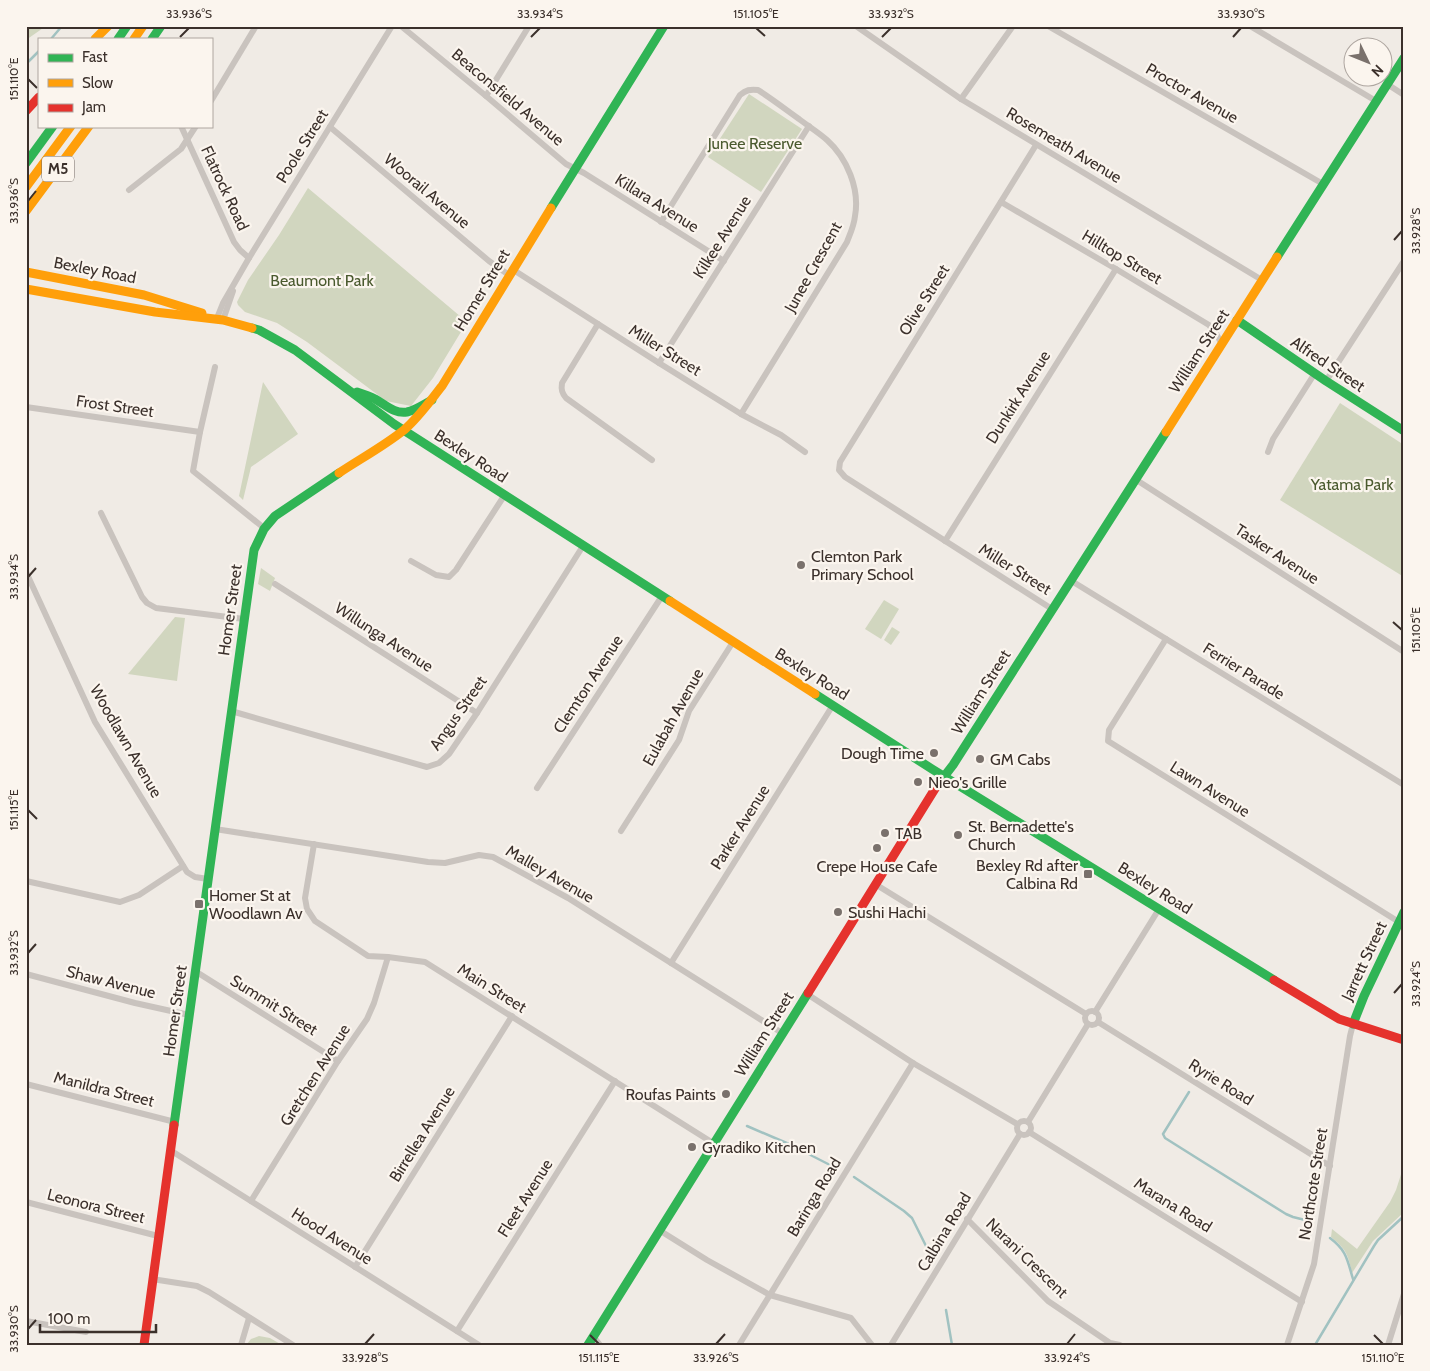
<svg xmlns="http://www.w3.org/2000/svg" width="1430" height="1371" font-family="Cabin,sans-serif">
<rect width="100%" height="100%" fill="#f0ebe5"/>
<g fill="#d1d6bf">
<polygon points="26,26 46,26 26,40"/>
<polygon points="749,94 802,129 761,192 708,157"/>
<polygon points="308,188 467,322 433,378 411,406 386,401 307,342 277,323 245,312 238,305 237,302 248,280 279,235"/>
<polygon points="263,382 298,434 251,467 243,500 239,496"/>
<polygon points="1340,403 1404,445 1404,577 1280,500"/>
<polygon points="261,568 275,578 270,591 258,584"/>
<polygon points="884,600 899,609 881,639 865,629"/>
<polygon points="175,617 185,618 177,681 128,674"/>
<polygon points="892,627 900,632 891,645 884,640"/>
<path d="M1404,1165v47l-31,29 -21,32c-4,-19 -6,-24 -21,-36l1,-8 25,20 33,-47 6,-12z"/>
<polygon points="259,1336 270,1338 282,1345 246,1345 251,1339"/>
</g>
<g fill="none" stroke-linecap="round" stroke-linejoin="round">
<g stroke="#a1c2c1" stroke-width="2.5">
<polyline points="51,39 62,26"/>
<polyline points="26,64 39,51"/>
<polyline points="1189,1092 1163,1134 1165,1138 1286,1214 1293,1217 1309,1221"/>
<polyline points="747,1126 789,1144 830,1165"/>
<polyline points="854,1177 904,1211 912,1218 931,1256"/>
<path d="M1330,1238c17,13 17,21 23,41"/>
<polyline points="946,1310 952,1345"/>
<polyline points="1315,1345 1374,1246 1378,1240 1404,1216"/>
</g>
<g stroke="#c9c3be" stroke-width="6">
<polyline points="401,26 486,96 566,164 584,173 724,261"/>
<polyline points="856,26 961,99 1262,280"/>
<polyline points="1048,26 1323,184"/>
<polyline points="1250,26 1376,101"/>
<polyline points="1387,84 1404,95"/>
<polyline points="486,96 529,26"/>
<polyline points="961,99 1013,26"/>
<polyline points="211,101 256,26"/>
<polyline points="181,126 234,242 240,250 249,258"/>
<polyline points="330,127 489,261 509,275"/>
<polyline points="1036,145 840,462 839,470 845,477 1052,609"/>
<polyline points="129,190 181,149 196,126"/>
<polyline points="1001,202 1116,269 1209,325 1215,332 1222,344"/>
<path d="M661,222l79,-127c6,-5 10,-6 18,-5 14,9 27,19 41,29 9,7 19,13 28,21 20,18 33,49 28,76 -1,10 -5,18 -8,26l-106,172"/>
<polyline points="512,269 659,363 741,414 781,435 805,452"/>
<polyline points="217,318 223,303 249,258 392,26"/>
<polyline points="223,320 233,291"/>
<path d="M598,324l-36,59c-1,7 0,10 4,15l86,62"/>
<polyline points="659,363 809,126"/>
<polyline points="215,367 200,432 193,471 264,528"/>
<polyline points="1326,381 1404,261"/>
<polyline points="26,407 200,432"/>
<polyline points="1268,452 1273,439 1315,373"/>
<polyline points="1135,479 1404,652"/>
<polyline points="101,513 142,597 147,603 156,608 244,619"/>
<polyline points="945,541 1116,269"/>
<polyline points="411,561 436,575 449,577 456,570 504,496"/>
<polyline points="26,572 95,722 187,872 195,877 208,879"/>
<polyline points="1070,580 1404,785"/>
<polyline points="275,584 477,713"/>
<polyline points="1166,639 1109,730 1108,741 1399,922"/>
<polyline points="231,711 427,767 439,763 449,754 477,713 583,546"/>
<polyline points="537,788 662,596"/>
<polyline points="215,829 428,862 445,863 479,855 493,857 568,898 782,1033"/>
<polyline points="621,831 679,740 689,711 733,642"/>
<polyline points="314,844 305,898 307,909 315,921 368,956 388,957 425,962 713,1143"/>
<polyline points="26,881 120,902 139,895 183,866"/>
<polyline points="875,884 1086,1014"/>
<polyline points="671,963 833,705"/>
<polyline points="195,971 338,1061"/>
<polyline points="26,974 135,1003 189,1015"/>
<polyline points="807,994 913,1063 1017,1124"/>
<circle cx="1092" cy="1018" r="7"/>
<polyline points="1095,1012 1159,909"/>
<polyline points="1098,1022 1330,1166"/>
<polyline points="26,1084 175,1122"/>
<circle cx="1024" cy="1128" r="7"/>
<polyline points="1028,1122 1088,1024"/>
<polyline points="1029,1132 1302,1302"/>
<polyline points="170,1150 479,1345"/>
<polyline points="251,1201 338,1061 367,1019 374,1003 388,957"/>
<polyline points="26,1202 158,1236"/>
<polyline points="967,1219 1048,1301 1110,1343 1120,1345"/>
<polyline points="659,1230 707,1260 770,1295 851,1318 872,1345"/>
<polyline points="355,1267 512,1016"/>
<polyline points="152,1279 197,1286 209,1292 293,1345"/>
<polyline points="26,1321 86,1332"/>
<polyline points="457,1331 615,1081"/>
<polyline points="593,1336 600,1345"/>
<polyline points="241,1345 249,1318"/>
<polyline points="739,1345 913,1063"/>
<polyline points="891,1345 1020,1134"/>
<polyline points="1287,1345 1314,1264 1350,1036 1353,1024"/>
<polyline points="1388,1345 1404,1294"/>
</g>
<g stroke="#30b455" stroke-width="9">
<polyline points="118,39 127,26"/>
<polyline points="152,39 161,26"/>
<polyline points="26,163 53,126"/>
<polyline points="551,208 664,26"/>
<polyline points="1277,257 1404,58"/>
<polyline points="1237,320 1326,381 1404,431"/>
<polyline points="252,328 259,330 295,350 394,424 670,601"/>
<path d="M357,392c6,2 12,4 18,7 11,6 19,15 32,13 9,-2 17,-8 25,-12"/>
<polyline points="815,694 932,769 1274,980"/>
<polyline points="936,787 953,765 1166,432"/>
<polyline points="1353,1024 1364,996 1404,912"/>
<polyline points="174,1125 254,550 264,529 275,516 339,473"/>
<polyline points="588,1345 808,993"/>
</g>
<g stroke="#ff9f0a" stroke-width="9">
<polyline points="95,39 108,26"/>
<polyline points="134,39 143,26"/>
<polyline points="26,187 71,126"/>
<polyline points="26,211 89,126"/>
<polyline points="26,272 144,295 202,313"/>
<polyline points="26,289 155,312 223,320 252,328"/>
<polyline points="1166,432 1277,257"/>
<path d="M339,473c21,-14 45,-27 65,-43 15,-13 26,-29 38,-44l109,-178"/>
<polyline points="670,601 815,694"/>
</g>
<g stroke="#e5322d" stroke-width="9">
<polyline points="26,111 39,97"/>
<polyline points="1274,980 1339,1019 1404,1040"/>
<polyline points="808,993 936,787"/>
<polyline points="144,1345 174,1125"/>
</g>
</g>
<path fill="none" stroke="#3b302b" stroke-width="2" d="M756,28l9,8M180,37l9,-9M531,37l9,-9M882,37l9,-9M1233,37l8,-9M28,79l9,9M28,201l8,-10M1394,240l8,-9M28,577l8,-9M1393,622l9,8M28,810l9,9M28,953l8,-9M1394,993l8,-9M28,1329l8,-9M590,1335l9,9M1374,1335l9,9M365,1344l9,-10M716,1344l9,-10M1067,1344l8,-10"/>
<g fill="#7a716c" stroke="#fbf5ee" stroke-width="2">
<circle cx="801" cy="565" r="5"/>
<circle cx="934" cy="753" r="5"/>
<circle cx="980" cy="759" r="5"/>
<circle cx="918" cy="782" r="5"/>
<circle cx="885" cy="833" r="5"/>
<circle cx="958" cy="835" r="5"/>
<circle cx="877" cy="848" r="5"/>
<rect x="1083" y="869" width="10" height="10" rx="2.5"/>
<rect x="194" y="899" width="10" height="10" rx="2.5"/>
<circle cx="838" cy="912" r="5"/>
<circle cx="726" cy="1094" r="5"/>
<circle cx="692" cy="1147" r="5"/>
</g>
<g text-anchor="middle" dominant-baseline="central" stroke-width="4.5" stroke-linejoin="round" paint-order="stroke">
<rect fill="#fbf5ee" stroke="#756b66" stroke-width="1" x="42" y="156.5" width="32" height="25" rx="4"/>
<g font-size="15" font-weight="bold" fill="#3b302b">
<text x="58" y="169">M5</text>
</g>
<g font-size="16" fill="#3b302b" stroke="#fbf5ee">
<text transform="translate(1192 93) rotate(30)">Proctor Avenue</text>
<text transform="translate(508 97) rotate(40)">Beaconsfield Avenue</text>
<text transform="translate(1064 145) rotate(31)">Rosemeath Avenue</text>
<text transform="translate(302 146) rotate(-58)">Poole Street</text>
<text transform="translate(225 188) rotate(65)">Flatrock Road</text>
<text transform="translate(427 191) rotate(40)">Woorail Avenue</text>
<text transform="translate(657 203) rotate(32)">Killara Avenue</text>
<text transform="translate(722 237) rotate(-58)">Kilkee Avenue</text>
<text transform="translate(1122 257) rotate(31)">Hilltop Street</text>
<text transform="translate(813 267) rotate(-61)">Junee Crescent</text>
<text transform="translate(95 270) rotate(11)">Bexley Road</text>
<text transform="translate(482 290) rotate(-59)">Homer Street</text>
<text transform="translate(924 300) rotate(-58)">Olive Street</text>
<text transform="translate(665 350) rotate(32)">Miller Street</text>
<text transform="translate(1199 351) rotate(-57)">William Street</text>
<text transform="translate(1328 364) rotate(34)">Alfred Street</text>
<text transform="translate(1018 397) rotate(-58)">Dunkirk Avenue</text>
<text transform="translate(115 406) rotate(8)">Frost Street</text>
<text transform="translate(471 456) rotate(33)">Bexley Road</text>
<text transform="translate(1277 554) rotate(33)">Tasker Avenue</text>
<text transform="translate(1015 569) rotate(32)">Miller Street</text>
<text transform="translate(230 610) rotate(-82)">Homer Street</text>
<text transform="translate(384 637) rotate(33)">Willunga Avenue</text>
<text transform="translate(1244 671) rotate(32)">Ferrier Parade</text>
<text transform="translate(812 674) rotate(32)">Bexley Road</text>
<text transform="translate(588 684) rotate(-57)">Clemton Avenue</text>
<text transform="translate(981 692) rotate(-58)">William Street</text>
<text transform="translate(458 713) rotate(-55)">Angus Street</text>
<text transform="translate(673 717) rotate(-61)">Eulabah Avenue</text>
<text transform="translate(126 741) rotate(60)">Woodlawn Avenue</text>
<text transform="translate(1210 789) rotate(32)">Lawn Avenue</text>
<text transform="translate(740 827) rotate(-58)">Parker Avenue</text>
<text transform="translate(550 874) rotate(30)">Malley Avenue</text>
<text transform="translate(1155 888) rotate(32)">Bexley Road</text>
<text transform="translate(1364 961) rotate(-65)">Jarrett Street</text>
<text transform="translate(111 982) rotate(14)">Shaw Avenue</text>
<text transform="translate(492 988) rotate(32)">Main Street</text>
<text transform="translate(274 1005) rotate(32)">Summit Street</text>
<text transform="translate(175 1011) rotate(-82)">Homer Street</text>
<text transform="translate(764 1034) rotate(-58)">William Street</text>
<text transform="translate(315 1075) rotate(-58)">Gretchen Avenue</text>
<text transform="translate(1221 1082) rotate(32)">Ryrie Road</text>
<text transform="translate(104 1089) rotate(14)">Manildra Street</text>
<text transform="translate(422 1134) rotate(-58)">Birrellea Avenue</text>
<text transform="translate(1313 1184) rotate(-81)">Northcote Street</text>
<text transform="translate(814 1197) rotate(-59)">Baringa Road</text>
<text transform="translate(525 1198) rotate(-58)">Fleet Avenue</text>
<text transform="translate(1173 1205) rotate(32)">Marana Road</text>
<text transform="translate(96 1206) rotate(14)">Leonora Street</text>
<text transform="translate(944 1232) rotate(-59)">Calbina Road</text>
<text transform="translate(332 1236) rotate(32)">Hood Avenue</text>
<text transform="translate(1027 1258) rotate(44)">Narani Crescent</text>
</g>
<g font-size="16" fill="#4a5a2e" stroke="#fbf5ee">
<text x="755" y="143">Junee Reserve</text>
<text x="322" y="280">Beaumont Park</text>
<text x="1352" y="484">Yatama Park</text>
</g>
<g font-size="16" fill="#3b302b" stroke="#fbf5ee" text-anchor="start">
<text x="811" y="556">Clemton Park<tspan x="811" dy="18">Primary School</tspan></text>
<text x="924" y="753" text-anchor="end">Dough Time</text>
<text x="990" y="759">GM Cabs</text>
<text x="928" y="782">Nieo's Grille</text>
<text x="968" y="826">St. Bernadette's<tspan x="968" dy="18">Church</tspan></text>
<text x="895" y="833">TAB</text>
<text x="1078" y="865" text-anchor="end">Bexley Rd after<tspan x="1078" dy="18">Calbina Rd</tspan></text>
<text x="877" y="866" text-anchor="middle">Crepe House Cafe</text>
<text x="209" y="895">Homer St at<tspan x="209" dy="18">Woodlawn Av</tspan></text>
<text x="848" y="912">Sushi Hachi</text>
<text x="716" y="1094" text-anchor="end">Roufas Paints</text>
<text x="702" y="1147">Gyradiko Kitchen</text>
</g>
</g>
<rect width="1430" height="1371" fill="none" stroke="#fbf5ee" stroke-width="55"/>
<rect x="38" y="38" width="175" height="90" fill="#fbf5ee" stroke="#aea6a0"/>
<rect x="48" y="54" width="25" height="8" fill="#30b455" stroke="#aea6a0"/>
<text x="82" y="62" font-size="15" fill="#3b302b">Fast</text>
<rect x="48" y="79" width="25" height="8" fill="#ff9f0a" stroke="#aea6a0"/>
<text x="82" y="88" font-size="15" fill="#3b302b">Slow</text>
<rect x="48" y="104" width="25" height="8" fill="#e5322d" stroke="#aea6a0"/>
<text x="82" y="112" font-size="15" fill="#3b302b">Jam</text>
<g transform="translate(1368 62) rotate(133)"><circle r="24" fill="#fbf5ee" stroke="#aea6a0"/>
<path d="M0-4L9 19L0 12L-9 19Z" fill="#7a716c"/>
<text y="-8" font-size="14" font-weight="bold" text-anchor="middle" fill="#3b302b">N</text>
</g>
<path d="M40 1324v8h116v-8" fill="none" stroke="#3b302b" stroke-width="2.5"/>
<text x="48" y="1324" font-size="15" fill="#3b302b" stroke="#fbf5ee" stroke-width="4" paint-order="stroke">100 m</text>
<rect x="28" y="28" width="1374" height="1316" fill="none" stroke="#3b302b" stroke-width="2"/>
<g font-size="12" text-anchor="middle" fill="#3b302b">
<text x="189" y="18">33.936°S</text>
<text x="540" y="18">33.934°S</text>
<text x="756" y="18">151.105°E</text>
<text x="891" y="18">33.932°S</text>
<text x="1241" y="18">33.930°S</text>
<text transform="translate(14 79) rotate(-90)" y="4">151.110°E</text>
<text transform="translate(14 201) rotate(-90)" y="4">33.936°S</text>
<text transform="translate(1416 231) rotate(-90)" y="4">33.928°S</text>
<text transform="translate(14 577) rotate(-90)" y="4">33.934°S</text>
<text transform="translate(1416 630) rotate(-90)" y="4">151.105°E</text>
<text transform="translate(14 810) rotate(-90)" y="4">151.115°E</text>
<text transform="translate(14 953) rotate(-90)" y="4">33.932°S</text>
<text transform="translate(1416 984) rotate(-90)" y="4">33.924°S</text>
<text transform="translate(14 1329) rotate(-90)" y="4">33.930°S</text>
<text x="365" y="1362">33.928°S</text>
<text x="599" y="1362">151.115°E</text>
<text x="716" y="1362">33.926°S</text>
<text x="1067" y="1362">33.924°S</text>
<text x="1383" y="1362">151.110°E</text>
</g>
</svg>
